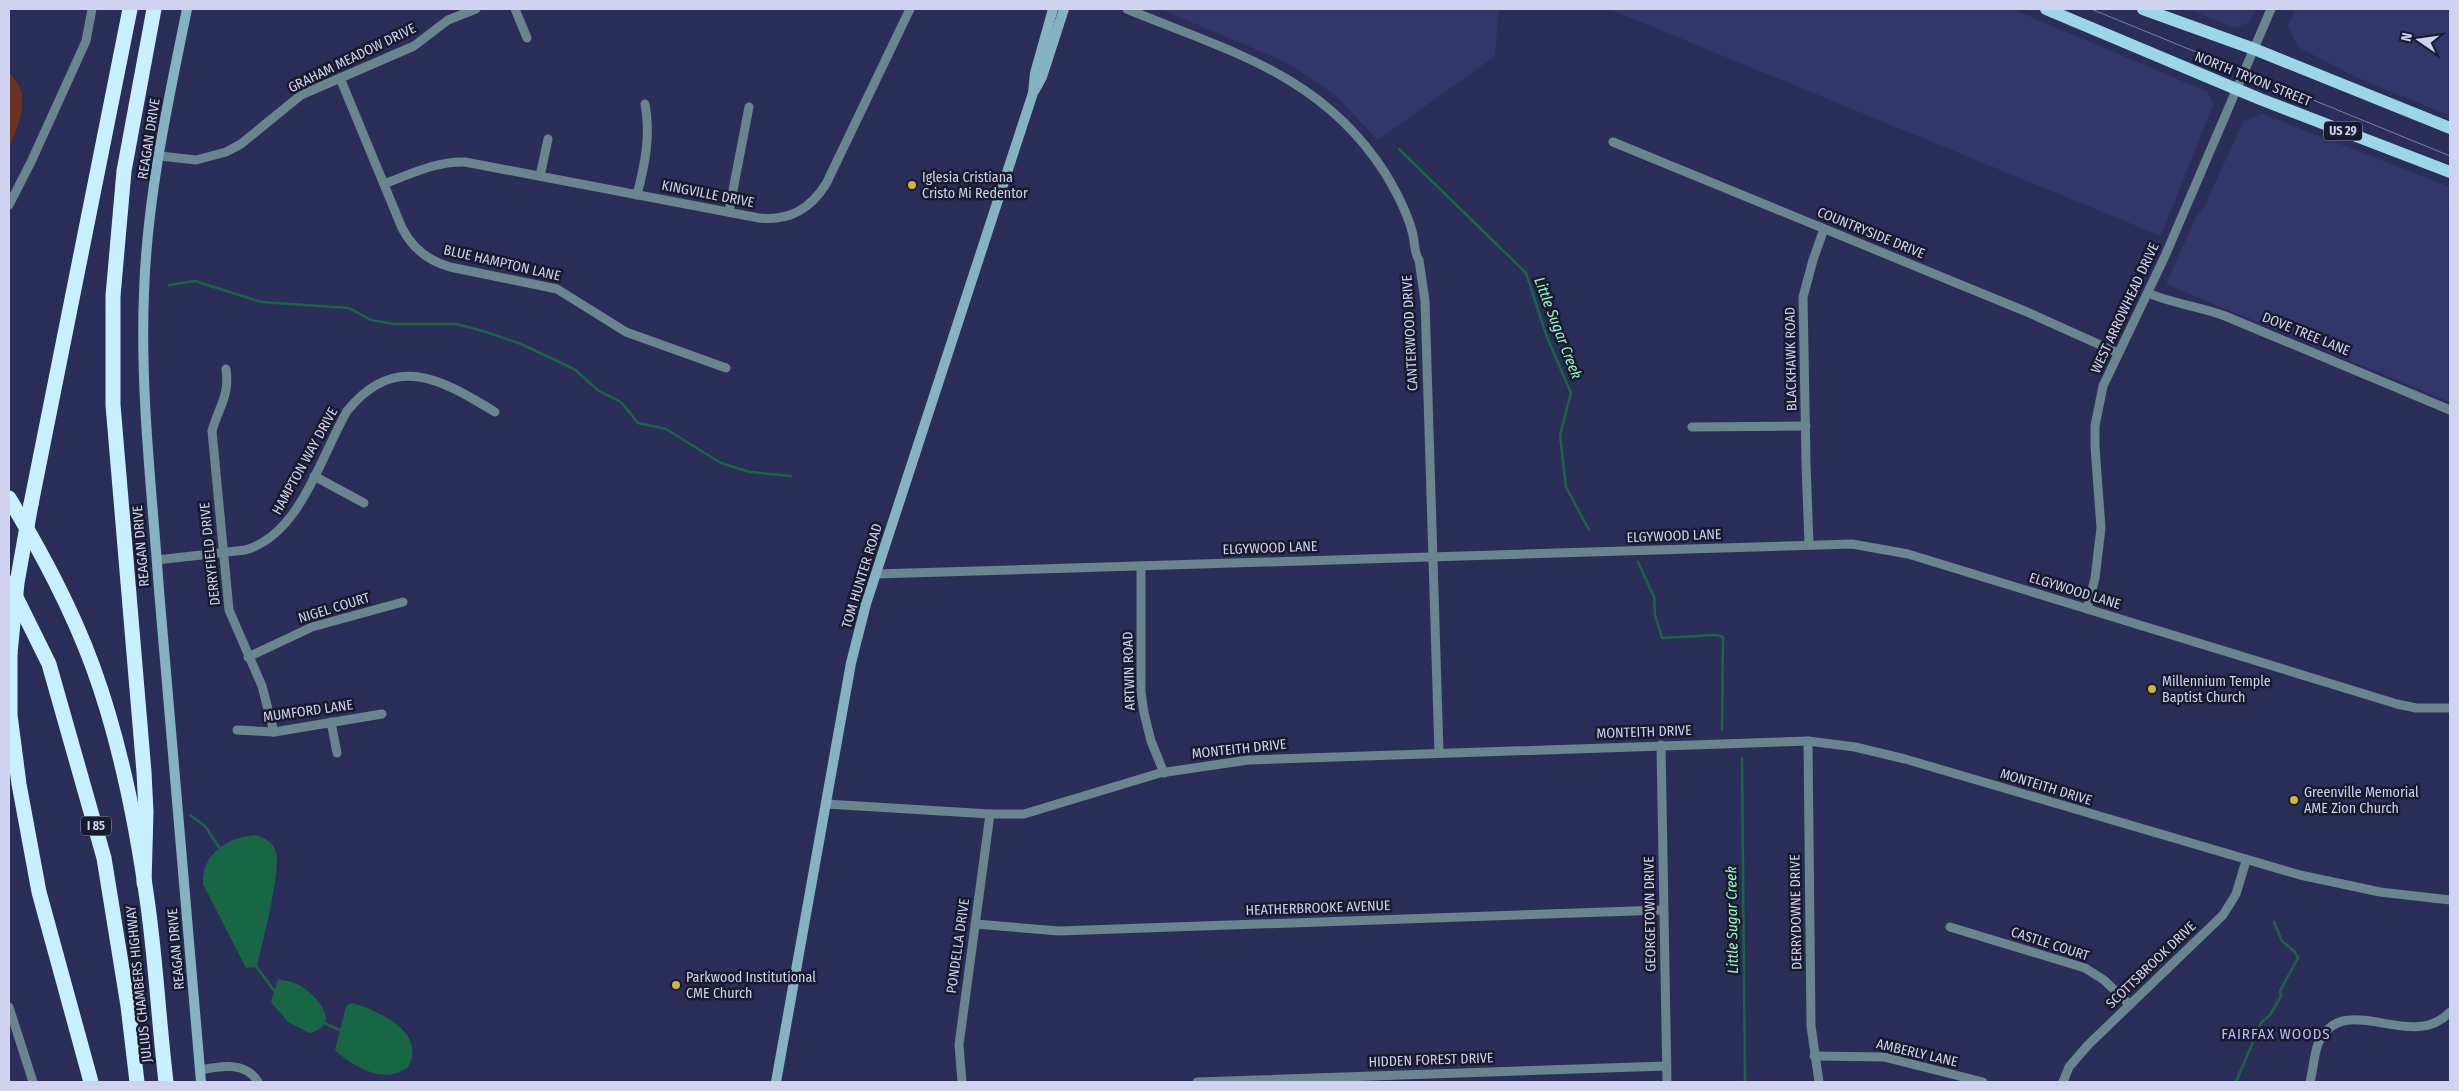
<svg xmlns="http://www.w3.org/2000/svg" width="2459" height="1091" font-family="'Fira Sans Condensed',sans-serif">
<rect width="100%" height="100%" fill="#2b2d59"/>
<g fill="#323568">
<polygon points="1160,9 1499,9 1495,56 1378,140 1335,95 1288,63"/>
<polygon points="1609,9 2012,9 2208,92 2213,105 2161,236"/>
<polygon points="2187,9 2186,9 2255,9 2249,22 2235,28"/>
<polygon points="2296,9 2450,9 2450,116 2354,76 2298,47 2288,26"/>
<polygon points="2263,114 2450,187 2450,402 2166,284 2196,217 2205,205 2243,122"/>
</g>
<path fill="#6d321e" d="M9,73c24,21 10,50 0,75z"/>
<g fill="#176643">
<path d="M256,835c9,3 17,7 20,17 5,20 -14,92 -19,115l-11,1 -43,-84c-1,-31 25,-47 53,-49z"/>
<path d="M278,979c8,2 16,3 23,7 17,11 42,39 8,47l-21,-11 -17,-20z"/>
<path d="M352,1003c27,8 75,29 56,64 -23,19 -56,-1 -73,-17l11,-44z"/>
</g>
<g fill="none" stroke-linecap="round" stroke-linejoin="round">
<g stroke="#176643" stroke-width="2.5">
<polyline points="1399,149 1526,273 1547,337 1571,393 1560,435 1566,487 1589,530"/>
<polyline points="169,285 195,281 261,302 349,308 371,320 394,324 457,324 486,332 521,344 574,369 599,391 621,402 638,423 666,429 721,463 750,472 791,476"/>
<polyline points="1638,562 1654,597 1655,615 1662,638 1716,635 1723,637 1722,730"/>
<polyline points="1742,758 1745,1082"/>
<polyline points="190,815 205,826 220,849"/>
<polyline points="256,966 275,992"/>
<polyline points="322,1022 342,1031"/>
<polyline points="2236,1082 2261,1023 2270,1015 2281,996 2280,991 2298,958 2295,952 2282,941 2274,922"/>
</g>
<g stroke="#69858e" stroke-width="9">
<polyline points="515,9 527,38"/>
<path d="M1127,9c101,42 195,65 258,164 11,18 23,41 28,62 2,9 1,18 6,25l6,41 14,452"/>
<path d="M340,78l62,150c10,20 27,33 48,39l107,22 69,43 100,36"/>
<polyline points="1613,142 2027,312 2118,353"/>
<polyline points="160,156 196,160 226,152 241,144 301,95 414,46 448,20 476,9"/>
<polyline points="540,176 548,139"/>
<path d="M384,184c27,-10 52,-23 81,-22l294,56c31,3 51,-9 67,-34l84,-175"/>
<path d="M637,195c8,-31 14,-60 8,-91"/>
<polyline points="9,205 31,162 86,41 92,9"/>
<polyline points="729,211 749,107"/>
<path d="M2148,293c25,11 51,13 77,23l225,94"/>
<path d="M226,369c4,27 -7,37 -14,62l17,179 33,76 12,46"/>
<polyline points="1692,427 1806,426"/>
<polyline points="1806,461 1803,297 1813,260 1824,229"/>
<polyline points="1806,464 1809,544"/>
<polyline points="314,476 364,503"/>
<path d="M157,560l88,-10c55,-15 76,-94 102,-139 48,-59 94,-32 148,1"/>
<polyline points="1141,566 1141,692 1144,713 1151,741 1164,773"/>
<polyline points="876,574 1852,544 1908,554 2397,704 2416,708 2450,708"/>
<polyline points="2087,609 2095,578 2101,528 2095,447 2095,426 2103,386 2165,256 2271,9"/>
<polyline points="248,657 312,627 403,602"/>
<polyline points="331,722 337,753"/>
<polyline points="237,730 274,732 382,714"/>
<polyline points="1808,741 1811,1026 1819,1082"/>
<polyline points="1661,745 1667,1082"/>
<polyline points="826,804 990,814 1024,814 1160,773 1248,760 1808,741 1855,747 1905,759 2300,875 2380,892 2450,900"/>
<polyline points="975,924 1059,931 1663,910"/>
<polyline points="1950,927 2085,968 2104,980 2130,1005"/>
<polyline points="9,1007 33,1082"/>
<polyline points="1814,1056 1884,1057 1983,1082"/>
<path d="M200,1070c20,-4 46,-9 58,12"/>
<polyline points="962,1082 959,1045 990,814"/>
<polyline points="1197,1082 1666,1066"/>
<polyline points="2063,1082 2069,1067 2088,1045 2223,915 2236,894 2246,861"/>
<path d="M2310,1082c3,-12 4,-27 8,-38 25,-57 93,10 132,-32"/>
</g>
<g stroke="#85b3c1" stroke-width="10">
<path d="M187,9c-19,93 -40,188 -43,284 -4,100 8,198 15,297 13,164 27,328 42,492"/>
<polyline points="1035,90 1042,77 1064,9"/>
<polyline points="776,1082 851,663 866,604 1033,93 1035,73 1053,9"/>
</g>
<g stroke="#9bd6e9" stroke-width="12">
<polyline points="2046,9 2260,99 2450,172"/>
<polyline points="2143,9 2254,49 2450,128"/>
</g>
<g stroke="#c8f1ff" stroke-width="15">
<path d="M9,498c32,54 62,109 84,169 27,74 44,160 55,239 8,58 11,118 18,176"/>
<polyline points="31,504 130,9"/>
<polyline points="9,583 49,664 104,858 128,1006 137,1082"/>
<polyline points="10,653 10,715 19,784 39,892 91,1082"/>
<polyline points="144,883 146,812 144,772 113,405 113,296 124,171 154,9"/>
</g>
<polyline stroke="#7c7fa3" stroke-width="1" points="2091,9 2450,156"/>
<polyline stroke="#c8f1ff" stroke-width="15" points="10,653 17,583 31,504"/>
</g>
<g fill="#ceb837" stroke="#17192c" stroke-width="2">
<circle cx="912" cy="185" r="5"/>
<circle cx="2152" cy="689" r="5"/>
<circle cx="2294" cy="800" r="5"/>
<circle cx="676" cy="985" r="5"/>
</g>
<g text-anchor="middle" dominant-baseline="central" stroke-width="5" stroke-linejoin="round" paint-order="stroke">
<g fill="#17192c" stroke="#989cb5" stroke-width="1">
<rect x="2324" y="121.5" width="38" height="19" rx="4"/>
<rect x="81" y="816.5" width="30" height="19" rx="4"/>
</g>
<g font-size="12" font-weight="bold" fill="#d0d4f0">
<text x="2343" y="131">US 29</text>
<text x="96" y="826">I 85</text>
</g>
<g font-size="14" fill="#d0d4f0" stroke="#17192c">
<text transform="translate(352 58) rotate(-26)">GRAHAM MEADOW DRIVE</text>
<text transform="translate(2253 79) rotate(22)">NORTH TRYON STREET</text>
<text transform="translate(149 139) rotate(-81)">REAGAN DRIVE</text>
<text transform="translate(708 194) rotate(11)">KINGVILLE DRIVE</text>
<text transform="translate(1871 233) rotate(22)">COUNTRYSIDE DRIVE</text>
<text transform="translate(502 263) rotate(13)">BLUE HAMPTON LANE</text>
<text transform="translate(2125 308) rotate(-65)">WEST ARROWHEAD DRIVE</text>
<text transform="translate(1410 333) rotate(-93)">CANTERWOOD DRIVE</text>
<text transform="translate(2306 334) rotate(22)">DOVE TREE LANE</text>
<text transform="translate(1791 359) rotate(-91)">BLACKHAWK ROAD</text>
<text transform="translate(305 461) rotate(-61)">HAMPTON WAY DRIVE</text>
<text transform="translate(1674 536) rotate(-2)">ELGYWOOD LANE</text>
<text transform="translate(141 546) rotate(-95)">REAGAN DRIVE</text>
<text transform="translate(1270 548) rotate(-2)">ELGYWOOD LANE</text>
<text transform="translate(210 554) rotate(-96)">DERRYFIELD DRIVE</text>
<text transform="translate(862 576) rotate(-73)">TOM HUNTER ROAD</text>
<text transform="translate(2075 591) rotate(17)">ELGYWOOD LANE</text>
<text transform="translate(334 608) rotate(-17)">NIGEL COURT</text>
<text transform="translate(1129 671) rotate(-92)">ARTWIN ROAD</text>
<text transform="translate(308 711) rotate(-8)">MUMFORD LANE</text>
<text transform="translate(1644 732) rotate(-2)">MONTEITH DRIVE</text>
<text transform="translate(1239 749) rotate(-6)">MONTEITH DRIVE</text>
<text transform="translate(2046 787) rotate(17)">MONTEITH DRIVE</text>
<text transform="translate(1318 908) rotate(-2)">HEATHERBROOKE AVENUE</text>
<text transform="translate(1796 912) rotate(-91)">DERRYDOWNE DRIVE</text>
<text transform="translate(1650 914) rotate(-91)">GEORGETOWN DRIVE</text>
<text transform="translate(2050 944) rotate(18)">CASTLE COURT</text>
<text transform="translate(958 946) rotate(-82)">PONDELLA DRIVE</text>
<text transform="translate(176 949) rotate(-95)">REAGAN DRIVE</text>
<text transform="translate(2151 965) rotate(-44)">SCOTTSBROOK DRIVE</text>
<text transform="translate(139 984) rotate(-96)">JULIUS CHAMBERS HIGHWAY</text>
<text transform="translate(1917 1053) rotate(13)">AMBERLY LANE</text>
<text transform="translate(1431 1060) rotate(-2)">HIDDEN FOREST DRIVE</text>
</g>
<g font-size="14" fill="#d0d4f0" stroke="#17192c" text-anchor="start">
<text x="922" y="177">Iglesia Cristiana<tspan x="922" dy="16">Cristo Mi Redentor</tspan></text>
<text x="2162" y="681">Millennium Temple<tspan x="2162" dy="16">Baptist Church</tspan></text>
<text x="2304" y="792">Greenville Memorial<tspan x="2304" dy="16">AME Zion Church</tspan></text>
<text x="686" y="977">Parkwood Institutional<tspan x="686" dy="16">CME Church</tspan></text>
</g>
<g font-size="15" font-style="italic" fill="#95fcc5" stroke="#17192c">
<text transform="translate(1558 328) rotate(69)">Little Sugar Creek</text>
<text transform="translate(1732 920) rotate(-91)">Little Sugar Creek</text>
</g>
<g font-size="15" letter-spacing="1" fill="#b7bef5" stroke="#17192c">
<text x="2276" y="1034">FAIRFAX WOODS</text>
</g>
</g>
<rect width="2459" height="1091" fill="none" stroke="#d0d4f0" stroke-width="20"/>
<g transform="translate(2419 40) rotate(283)" stroke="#17192c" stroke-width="4" paint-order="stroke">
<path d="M0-4L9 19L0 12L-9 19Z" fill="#d0d4f0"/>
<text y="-8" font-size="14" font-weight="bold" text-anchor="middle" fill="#d0d4f0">N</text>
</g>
</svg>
